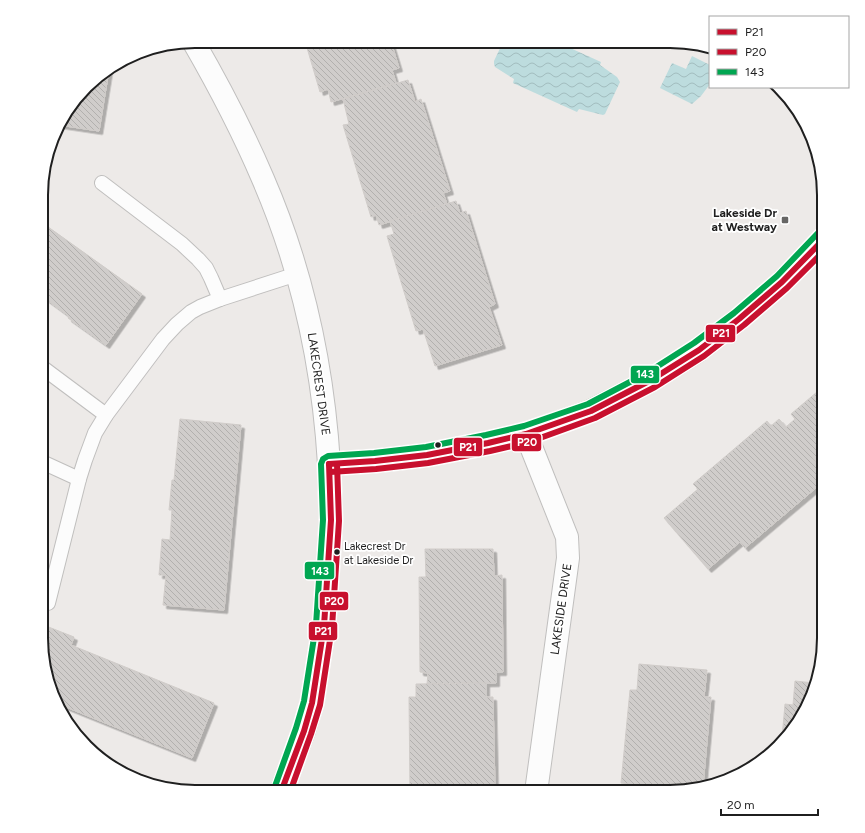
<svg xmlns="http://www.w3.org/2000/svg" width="865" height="833" font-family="Figtree,sans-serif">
<defs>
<pattern id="water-waves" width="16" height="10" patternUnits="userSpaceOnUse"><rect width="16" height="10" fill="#bddcde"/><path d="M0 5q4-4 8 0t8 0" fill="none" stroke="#a2bcbe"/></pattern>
<pattern id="building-back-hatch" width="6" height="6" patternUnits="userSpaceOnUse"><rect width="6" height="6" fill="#d0cdcb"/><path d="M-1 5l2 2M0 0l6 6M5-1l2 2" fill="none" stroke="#b2b0ae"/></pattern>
<filter id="shadow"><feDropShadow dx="3.5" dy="3.5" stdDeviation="0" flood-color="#0004"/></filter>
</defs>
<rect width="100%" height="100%" fill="#edeae8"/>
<g fill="url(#water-waves)">
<polygon points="503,42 557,42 601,62 600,65 617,77 620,82 605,114 603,115 579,109 577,112 513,83 514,79 495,67 494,64 494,61"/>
<polygon points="692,56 710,65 710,84 701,96 692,104 660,88 672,63 686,69"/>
</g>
<g fill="url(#building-back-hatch)" stroke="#d0ccc9" filter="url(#shadow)">
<polygon points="305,41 391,42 399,68 392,70 396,83 331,102 328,89 320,92"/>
<polygon points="109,70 99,131 59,125 62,118 94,79"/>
<polygon points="408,80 415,102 421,99 450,191 443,193 447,204 379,225 376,215 371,217 343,125 349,124 343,99"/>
<polygon points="456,201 460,213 466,211 495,304 489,307 502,345 435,366 423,329 416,331 387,236 394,234 390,221"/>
<polygon points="44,224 142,294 106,345 68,318 69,316 43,297"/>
<polygon points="824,386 824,471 786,427 795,419 791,414"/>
<polygon points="180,419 241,425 224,610 163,605 166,575 159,575 162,539 170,540 172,510 169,510 172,480 174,480"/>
<polygon points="779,419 824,471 817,476 823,482 745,548 740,542 708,569 664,518 698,489 693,484 767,421 771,426"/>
<polygon points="425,549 493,549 494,576 502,575 503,672 496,672 496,683 427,684 428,673 420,672 419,577 426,577"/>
<polygon points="41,624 74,637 71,645 214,703 192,758 56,703 53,696 41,647"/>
<polygon points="639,664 707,670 704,697 711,697 703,786 679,792 628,792 629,784 621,783 630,690 637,690"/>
<polygon points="795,681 814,683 808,706 782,738 785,704 793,705"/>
<polygon points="486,683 486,697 493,697 495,789 486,790 486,792 410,792 409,697 416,697 416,684"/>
</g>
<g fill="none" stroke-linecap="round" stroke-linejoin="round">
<g stroke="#c0bfbe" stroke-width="16">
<g id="lane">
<polyline points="102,183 182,244 198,259 206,268 211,278 220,299"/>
<polyline points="43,368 106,415"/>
<polyline points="42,462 79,479"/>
<polyline points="48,603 79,479 85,460 95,433 106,415 163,339 177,324 191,312 200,307 220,299 297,274"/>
</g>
</g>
<g stroke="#c0bfbe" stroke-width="24">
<g id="street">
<path d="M193,41c26,45 50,91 70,138 39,90 60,187 66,285"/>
<polyline points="526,434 567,537 568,558 536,792"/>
</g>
</g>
<g stroke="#979481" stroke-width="24">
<polyline id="secondary" points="281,792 304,731 312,703 324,626 331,520 329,464 375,461 427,455 488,443 526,434 591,411 651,380 699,350 739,319 782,282 824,239"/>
</g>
<use href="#lane" stroke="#fcfcfc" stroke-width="14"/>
<use href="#street" stroke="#fcfcfc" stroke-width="22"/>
<use href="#secondary" stroke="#f3f2eb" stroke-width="22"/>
<g stroke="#fff" stroke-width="9">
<g id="bus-1">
<polyline points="329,464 375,461 427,455 488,443 526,434 591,411 651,380 699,350 739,319 782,282 824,239"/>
<polyline points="281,792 304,731 312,703 324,626 331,520 329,464"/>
</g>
</g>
<g stroke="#fff" stroke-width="9">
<g id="bus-2">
<polyline points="330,472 376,469 428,463 490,451 529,442 595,418 655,387 704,356 744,325 787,288 824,251"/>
<polyline points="290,792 311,734 320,705 332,627 339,521 337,464"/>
</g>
</g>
<g stroke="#fff" stroke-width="9">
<polyline id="bus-3" points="274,789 296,728 304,701 316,625 323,520 321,464 323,459 328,456 374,453 426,447 486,435 524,426 588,404 647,373 694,343 734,313 777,276 818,233"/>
</g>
<use href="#bus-1" stroke="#c8102e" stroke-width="6"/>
<use href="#bus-2" stroke="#c8102e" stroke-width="6"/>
<use href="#bus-3" stroke="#00a651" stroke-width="6"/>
</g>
<rect fill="#676665" stroke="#fff" stroke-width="1.5" x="781" y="216" width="8" height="8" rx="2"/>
<g fill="#1f1f1f" stroke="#fff" stroke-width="1.5">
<circle cx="438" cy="445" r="3.5"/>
<circle cx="337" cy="552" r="3.5"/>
</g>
<g text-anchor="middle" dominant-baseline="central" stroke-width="3.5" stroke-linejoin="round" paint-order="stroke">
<g font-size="11" fill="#1f1f1f" stroke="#fff" text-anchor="start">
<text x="344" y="546">Lakecrest Dr<tspan x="344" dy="14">at Lakeside Dr</tspan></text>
</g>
<g font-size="12" font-weight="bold" fill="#1f1f1f" stroke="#fff" text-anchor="end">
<text x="777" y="213">Lakeside Dr<tspan x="777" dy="14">at Westway</tspan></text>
</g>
<g font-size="12" fill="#1f1f1f" stroke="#fff">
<text transform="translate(319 384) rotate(82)">LAKECREST DRIVE</text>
<text transform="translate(561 609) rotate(-82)">LAKESIDE DRIVE</text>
</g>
</g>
<path d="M0 0H865V833H0ZM195 48H670A147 147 0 0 1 817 195V638A147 147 0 0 1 670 785H195A147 147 0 0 1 48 638V195A147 147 0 0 1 195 48Z" fill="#fff" fill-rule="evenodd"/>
<path fill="none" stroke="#1f1f1f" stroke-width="2" d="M195 48H670A147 147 0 0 1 817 195V638A147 147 0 0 1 670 785H195A147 147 0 0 1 48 638V195A147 147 0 0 1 195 48Z"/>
<g stroke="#fff" stroke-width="1.5">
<rect x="705" y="324" width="31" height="19" rx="4" fill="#c8102e"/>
<rect x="630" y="365" width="30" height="19" rx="4" fill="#00a651"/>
<rect x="511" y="433" width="31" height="19" rx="4" fill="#c8102e"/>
<rect x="453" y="437" width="30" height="20" rx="4" fill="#c8102e"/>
<rect x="304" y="561" width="31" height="19" rx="4" fill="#00a651"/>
<rect x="319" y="591" width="30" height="20" rx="4" fill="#c8102e"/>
<rect x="308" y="621" width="30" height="20" rx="4" fill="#c8102e"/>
</g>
<g font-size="11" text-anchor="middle" font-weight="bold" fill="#fff">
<text x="721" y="337">P21</text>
<text x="645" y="378">143</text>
<text x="527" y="446">P20</text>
<text x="468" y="451">P21</text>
<text x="320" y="575">143</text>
<text x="334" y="605">P20</text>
<text x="323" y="635">P21</text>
</g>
<rect x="709" y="16" width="140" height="72" fill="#ffffff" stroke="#a5a5a5"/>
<rect x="717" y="29" width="20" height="6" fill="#c8102e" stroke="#a5a5a5"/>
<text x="745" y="36" font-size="12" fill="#1f1f1f">P21</text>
<rect x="717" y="49" width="20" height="6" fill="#c8102e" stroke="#a5a5a5"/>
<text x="745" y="56" font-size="12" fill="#1f1f1f">P20</text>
<rect x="717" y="69" width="20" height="6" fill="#00a651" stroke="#a5a5a5"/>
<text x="745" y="76" font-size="12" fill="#1f1f1f">143</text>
<path d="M721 809v6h97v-6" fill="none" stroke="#1f1f1f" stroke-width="2"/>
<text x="727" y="809" font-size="12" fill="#1f1f1f" stroke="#ffffff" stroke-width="3" paint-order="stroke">20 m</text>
</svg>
